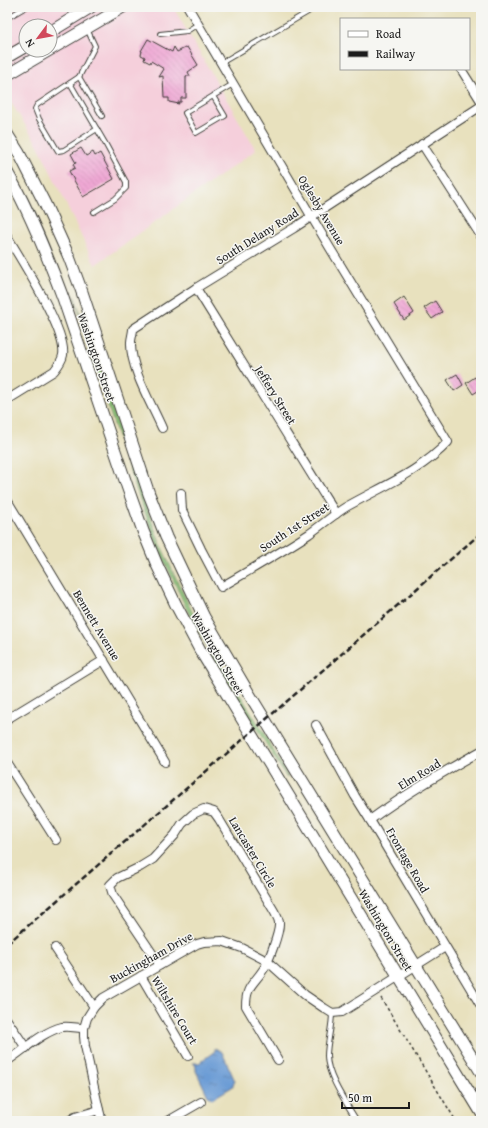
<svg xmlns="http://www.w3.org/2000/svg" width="488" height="1128" font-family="'Gentium Book Plus',serif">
<defs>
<pattern id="water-ripples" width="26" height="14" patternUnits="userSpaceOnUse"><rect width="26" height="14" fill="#6c9cd5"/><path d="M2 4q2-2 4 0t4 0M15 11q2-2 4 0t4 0" fill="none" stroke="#587eac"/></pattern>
<pattern id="building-back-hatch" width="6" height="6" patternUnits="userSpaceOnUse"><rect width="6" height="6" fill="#efa7d4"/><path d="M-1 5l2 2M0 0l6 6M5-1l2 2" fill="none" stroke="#cc8fb5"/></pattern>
</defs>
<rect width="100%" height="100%" fill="#f6f6f2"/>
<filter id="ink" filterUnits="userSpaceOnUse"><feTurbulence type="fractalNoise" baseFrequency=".025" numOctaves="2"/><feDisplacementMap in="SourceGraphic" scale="8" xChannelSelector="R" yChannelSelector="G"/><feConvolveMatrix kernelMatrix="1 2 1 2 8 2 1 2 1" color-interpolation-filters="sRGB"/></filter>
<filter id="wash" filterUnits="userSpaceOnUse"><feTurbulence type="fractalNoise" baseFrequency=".012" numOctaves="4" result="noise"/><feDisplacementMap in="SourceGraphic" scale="16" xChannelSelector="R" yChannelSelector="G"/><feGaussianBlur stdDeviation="0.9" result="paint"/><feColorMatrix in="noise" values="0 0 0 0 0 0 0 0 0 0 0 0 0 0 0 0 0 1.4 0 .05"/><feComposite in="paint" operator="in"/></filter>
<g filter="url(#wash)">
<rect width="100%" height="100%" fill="#e8e1be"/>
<path fill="#f5cfdb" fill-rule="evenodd" d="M7,7h166l83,143 -161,115 -56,-118 -32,-51zM26,26h24v24h-24z"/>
<polygon fill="#90c97d" stroke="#56724c" points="74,295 144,501 161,546 173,572 194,616 215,654 263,732 288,777 287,778 218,665 190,616 158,547 134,483 92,359"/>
<polygon fill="url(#water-ripples)" stroke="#445c78" points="215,1048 222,1052 235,1081 232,1087 212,1099 208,1096 196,1071 196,1066 193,1063 199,1063 215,1051"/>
<g id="blocks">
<g fill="url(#building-back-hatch)">
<polygon points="148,39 172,52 174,47 177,52 187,47 198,65 188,72 190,76 186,76 186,98 181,98 181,102 178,102 179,104 169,102 169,98 164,98 163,76 159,77 164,69 151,61 150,63 144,60 145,57 141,55 142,51 141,51"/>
<polygon points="81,148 86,156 93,152 95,156 100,153 114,179 83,197 69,171 75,168 73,164 76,163 71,154"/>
<polygon points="404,297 414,313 404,320 394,304"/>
<polygon points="435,301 442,312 432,319 424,308"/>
<polygon points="457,374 463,385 454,391 447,380"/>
<polygon points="475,377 481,389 473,394 466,383"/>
</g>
</g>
</g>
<g filter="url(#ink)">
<use href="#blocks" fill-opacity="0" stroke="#3b3a34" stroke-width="1"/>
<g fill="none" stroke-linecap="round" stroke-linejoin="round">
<g stroke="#3b3a34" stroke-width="6">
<g id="lane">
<polyline points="75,7 79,14"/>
<polyline points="7,18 26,7"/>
<polyline points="87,29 95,46 79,77 102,116"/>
<polyline points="160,34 187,31 198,24"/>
<polyline points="221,63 308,12"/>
<polyline points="79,77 70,83 105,143 126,182 126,188 115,199 94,212"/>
<polyline points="70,83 37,105 35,109 39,119 58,151 64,150 97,129"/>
<polyline points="213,96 225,116 196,133 185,113 233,84"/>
<path d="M332,1013c0,15 -5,29 -5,43 0,20 20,48 30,65"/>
</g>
</g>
<g stroke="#3b3a34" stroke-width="10">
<g id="street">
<polyline points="461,69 481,101"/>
<polyline points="422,144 481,236"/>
<path d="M7,236c13,22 60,95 56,119 -1,6 -5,11 -9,16l-47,29"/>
<polyline points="196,288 336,514"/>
<path d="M162,428c-11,-25 -32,-60 -31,-86 0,-4 2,-9 2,-13l63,-41 98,-60 187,-122"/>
<path d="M181,493l1,17 19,39 20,38c29,-17 59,-34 88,-53 13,-9 24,-19 37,-27 35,-20 74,-35 102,-65l-118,-194 -142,-241"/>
<polyline points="7,500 165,762"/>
<polyline points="7,719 104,660"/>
<polyline points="316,725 355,796 370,820 481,1006"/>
<polyline points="7,763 56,840"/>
<path d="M370,820c35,-26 73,-48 111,-69"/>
<polyline points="55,948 94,1007"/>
<path d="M160,965l-47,-70 -3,-10 7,-7 23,-11 13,-8 22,-24 7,-11 11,-10 11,-5 10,3 5,7 55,92c2,4 5,8 5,12 1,8 -11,41 -16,47 -10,15 -17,16 -17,36l32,54"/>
<polyline points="141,976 188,1056"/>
<polyline points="7,1020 26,1048"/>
<path d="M7,1061c17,-11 35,-29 55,-34 7,-1 16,1 22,1"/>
<polyline points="69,1121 75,1117 99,1110"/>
<polyline points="102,1121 99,1110 85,1046 84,1036 84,1028 87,1018 94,1007 103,998 197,944 204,942 222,941 242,948 267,961 305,995 324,1008 332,1013 342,1012 445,947"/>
<polyline points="168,1121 201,1102"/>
</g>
</g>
<g stroke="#3b3a34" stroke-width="13">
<g id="secondary">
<polyline points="50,32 91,7"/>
<polyline points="7,57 26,46"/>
<polyline points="7,75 123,7"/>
<polyline points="7,134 19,153 45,204 69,257 82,292 149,494 166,537 204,617 248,692 481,1072"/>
<path d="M7,172c23,40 40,83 56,126l64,188 16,45 14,34 19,40 24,45 281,462"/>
</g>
</g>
<polyline stroke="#3b3a34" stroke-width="1.5" stroke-dasharray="3 3" stroke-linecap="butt" points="381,998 456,1121"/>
<use href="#lane" stroke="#fff" stroke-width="4"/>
<use href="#street" stroke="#fff" stroke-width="8"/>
<use href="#secondary" stroke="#fff" stroke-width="11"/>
<polyline stroke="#1c1c1c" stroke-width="2.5" stroke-dasharray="6 3" stroke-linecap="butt" points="7,944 481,533"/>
</g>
</g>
<g text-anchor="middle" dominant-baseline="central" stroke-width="3" stroke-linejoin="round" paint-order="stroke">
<g font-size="12" fill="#1c1c1c" stroke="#f6f6f2">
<text transform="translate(322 210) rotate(59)">Oglesby Avenue</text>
<text transform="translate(257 236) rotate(-32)">South Delany Road</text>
<text transform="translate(97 357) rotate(71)">Washington Street</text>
<text transform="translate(276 395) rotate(58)">Jeffery Street</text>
<text transform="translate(294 527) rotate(-33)">South 1st Street</text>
<text transform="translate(97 625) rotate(59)">Bennett Avenue</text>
<text transform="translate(218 653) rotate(60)">Washington Street</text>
<text transform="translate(419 774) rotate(-31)">Elm Road</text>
<text transform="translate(253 852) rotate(59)">Lancaster Circle</text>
<text transform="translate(408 860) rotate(60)">Frontage Road</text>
<text transform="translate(386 930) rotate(59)">Washington Street</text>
<text transform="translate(151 957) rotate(-29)">Buckingham Drive</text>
<text transform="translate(175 1010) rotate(59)">Wiltshire Court</text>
</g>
</g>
<rect width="488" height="1128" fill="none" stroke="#f6f6f2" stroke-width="24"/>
<rect x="340" y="18" width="130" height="52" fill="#f6f6f2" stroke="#9f9f9c"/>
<rect x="348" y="31" width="20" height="6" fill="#ffffff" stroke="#9f9f9c"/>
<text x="376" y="38" font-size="12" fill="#1c1c1c">Road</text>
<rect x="348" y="51" width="20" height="6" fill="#1c1c1c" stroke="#9f9f9c"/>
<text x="376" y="58" font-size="12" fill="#1c1c1c">Railway</text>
<g transform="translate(38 38) rotate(238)"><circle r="19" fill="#f6f6f2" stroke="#9f9f9c"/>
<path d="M0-3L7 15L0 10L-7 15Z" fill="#d1495b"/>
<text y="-6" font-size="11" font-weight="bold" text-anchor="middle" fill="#1c1c1c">N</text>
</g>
<path d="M342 1102v6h67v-6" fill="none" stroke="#1c1c1c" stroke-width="2"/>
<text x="348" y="1102" font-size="12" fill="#1c1c1c" stroke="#f6f6f2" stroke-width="3" paint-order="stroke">50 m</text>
</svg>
